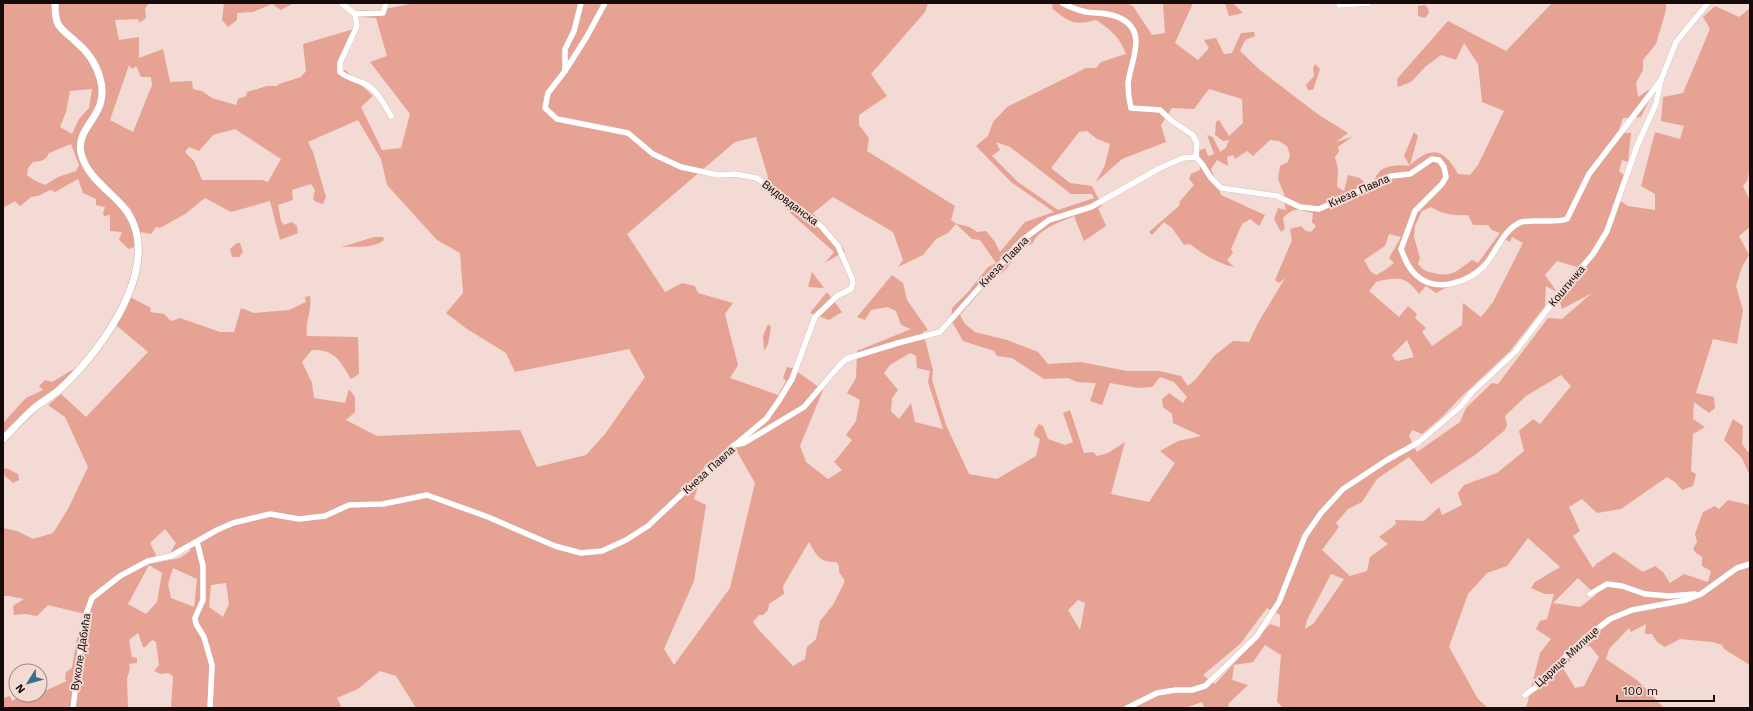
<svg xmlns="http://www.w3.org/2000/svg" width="1753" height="711" font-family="'Work Sans',sans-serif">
<rect width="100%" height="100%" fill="#f4dad4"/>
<g fill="#e6a293" fill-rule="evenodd">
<path d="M3,3h153l-8,1 -3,5 1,9 -7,5 -1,-4 -23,1 4,20 20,-3v21l24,-9 7,33 22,-1 1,8 9,2 10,7 24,7 2,-6 8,-3 1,-4 20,-6h10l2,-2 22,-7 5,-6 -3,-27 51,-15 -12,35 1,7 2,-1 28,26 -12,11 21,43 19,-2 9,-34 -40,-52 17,-6 -11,-38 -16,-1 -2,-6 22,-1 35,-7h513l-3,9 -54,62 16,22 -28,19v10l10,13 -2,13 88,55 -4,14c9,8 14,2 26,12l9,-1 9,11 5,10 25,-30 29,-10 -43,-30 -35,-36 12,-10 5,-14 14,-15 79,-39h10l5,-6 25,-8c-7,-18 -15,-24 -30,-34 -21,6 -28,2 -44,-12l1,-5h73l7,3 19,29 13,-2 -2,-30h30l-18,40 23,17 11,-12 -5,-8 12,-2 8,16 8,-1 9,-20 13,-1 1,4 -10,4 -5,11 20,19 59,45 29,18 -12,9 16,-5 -14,10 1,5 -4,5 3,12 -1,18 7,4 4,-16 12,3 6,6 9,-3c2,-16 22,-17 35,-15l-6,-10 10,-24 4,4 -8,29c22,-20 34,-16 48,9l12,1 8,-10 26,-54 -22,-9 -4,-38 -14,-21 -8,17 -15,-5 -16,12 -14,15 -13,5 -1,-8 51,-58 58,30 46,-48h114v7l-10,34 -13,16v10l-7,13 2,14 15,-10 -3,11 -9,19 -18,1 -5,15h13l-3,29 -6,-2 -3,11 5,4 -7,24 11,7 27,4v-16l-14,-8 14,-54 25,7 4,-13 -23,-5 2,-24 20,-4 27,-64 -7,-12 12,-11 24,11 11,-9v161l-3,12 -4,5 7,15v26l-11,9 10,19 -7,12 -6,19 7,24 -6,34 -24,-5 -17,54 18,4 1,11 -6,5 -15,-11 -1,17 12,8 -12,7 -2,37 5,3 -3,12 -11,4 -7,-8 -8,-5 -46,32 -24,4 -15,-14 -13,8 11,24 -7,5 20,32 3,-4 18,-12 29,20 12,-6 8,6 7,11 14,-9 24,8 3,-11 -9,-5v-9l-6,-4 -3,-4 4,-7 -2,-8 8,-22 12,-6 4,3 9,-9 22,5v160l-26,-16 -2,-4 -10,-3 -32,-3 -15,8 -8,-5 -5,-8h-7l1,-10 -15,8 -2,-4 -20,21 -3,10 31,21 27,28h-138l14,-55 11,-14 -15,-10 4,-8 7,-2 7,-25h-9l-14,-6 4,-6 25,-15 -32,-29 -21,28 -20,7 -19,21 -19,53 29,52 10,9h-205l-6,-6 4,-47 -16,-10 -12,17 -19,3 -2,15 16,5 -20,19 1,4h-24l-3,-6 -17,6h-769l-20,-32 -16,-5 -22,18 -21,9 5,10h-171l2,-32 -5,-3 -7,1 -7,-3 5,-6 -3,-23 -4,-2 -7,7h-2l-5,-14 -9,7 3,17 5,1v5l-8,1 1,5 -3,10 1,29h-125v-10l7,-2 2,5 5,-3 6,3 17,-6v-2l27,-12 -2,-2 1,-7 6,-4 5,-30 4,-3 4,-21 -37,-9 -11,11 -12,-2 -11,1 -1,-9 11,-7 -15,-3h-6v-68l14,3 16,8 20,-6 15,-24 20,-42 -23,-50 -17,-12 13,-11 25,23 62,-65 -32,-27 14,-28 21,11 -1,4 14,2 7,7 9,-3 40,14h14l7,-24 13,5 35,-3 17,-8 -1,-5 5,-1c2,16 -5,25 -3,40l51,1 1,37 -8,5c-11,-18 -16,-30 -39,-29l-10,12 10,21 2,15 31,5 4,-14 6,8v15l-9,8 31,16 143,-6 17,37 49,-12 19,-21 40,-57 -16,-28 -114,23 -9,-19 -39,-24 -21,-16 17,-20 -3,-40 -23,-13 -50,-55 -6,-26 -23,-39 -50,22 5,10 13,45 -3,7 -7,-2 -3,-3 2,-9 -4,-6 -19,6 1,10 -15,5 3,16 3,4 8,-3 5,4 1,7 -18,7 -10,-39 -39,11 -26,-14 -20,16 -25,14 -4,-1 -5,7 -11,-2 -6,-16 -4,-8 -37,-33 -10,-25v-12l21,-32 1,-18 -5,2c-2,8 -3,17 -6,24 -4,9 -13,13 -15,23 -10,38 31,55 49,80 5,7 6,20 8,29l-7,3 -10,-9 3,-8 -12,-1v-16l-6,1 -1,-3 2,-6 -9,-2v-6l-13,-6 -5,-14 -23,13 -5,-2 -12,6 -7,1 -8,7 -3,2 -5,-5 -12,7zM129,65l3,4 4,-3 5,11h10l1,8 -19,47 -23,-12zM92,89l-3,19 -10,11 -7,15 -12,-7 6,-15 4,-21zM1209,89l33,10 1,24 -14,13 -10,-16 -3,2 -1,13 8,6 6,-1 -3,8 -6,4 -7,-15 -6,-2 7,19 -6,2 -3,-8 -6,3 1,19 -9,4 -2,5 5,6 -14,16 -1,5 -30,26 3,3 12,-13 8,6 12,17 6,-1c12,10 29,20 44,23l-7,-7 6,-7 -2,-4 11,-25 8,-5 9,7 6,-11 -44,-20 -10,-26 6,-9 11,6 -1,-9 6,-2 2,4 12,-8 6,5 17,-16 9,1 8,5 3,9 -2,7 -8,4 -2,13 6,15v8l2,8 -8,-2 -4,11 7,13 4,-3 -2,-11c12,-12 15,-8 30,-5l-1,9 4,4 -5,6 -5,-1 -5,-5 -11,3 2,11 -17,40 4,3 6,-5 -27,45 -9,19 -16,-1 -19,15 -18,23 -8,7 -7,-10 -22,-5h-32l-46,-9 -33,2 -10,-12 -31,-12 -32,-8 -10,-8 -5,-9 33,-38c13,-4 20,-15 24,-27l16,-7c5,-14 28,-21 41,-27l10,25 22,-15 -8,-18 4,-2 -10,-20 -22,-3 -19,-15 28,-36 8,-1 10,8 13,5 -5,21 -9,17 26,-23 44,-17 -5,-17 11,-17 22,1zM235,129l46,30 -13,23 -6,-2h-60l-8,-19 -9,-9 4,-5 10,4 14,-16zM756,137l12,40 -2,4 21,29 47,42 -9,11 20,-12 -32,-38 20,-16 60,35 10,28 -5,7 25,-12 13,-16 12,-6 8,-9 16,15 8,1 16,23 -8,4 -20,25 -16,16 -1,12 12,21 31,10 3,5 15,2 32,21 24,-1 9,4 19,1 -6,18 12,4 8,-22 28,5 14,-1 8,-10 14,5 13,15 -4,6 -14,-10 -7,6 1,8 9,7 1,9 28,13 -23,5 -18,10 15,12 -26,39 -38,-8 14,-52 -17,11 -11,3 -4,-4 -9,1 -14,-43 -7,3 10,29 -8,3 -17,-6 -5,-13 -4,-2 -4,6 -1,5 6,4 -4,17 -39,23 -28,-5 -23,-49 -14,-45 1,-10 -10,-38 5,-2 -21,-30 -4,-17 -11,-8 -35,42 8,3 6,-10 16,-3 9,4 5,14 10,4 -54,22 -1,27 -9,15 13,7 -4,21 -10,14 6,5 -18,22 8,8 -14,9 -22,-17 -6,-16 23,-56 -31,-22 -5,-1 -4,11 3,3 -8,14 -48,-17 8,-13 -13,-51 8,-11 -35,-10 -3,-7 -13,-3 -17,9 -38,-58 108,-92zM996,142l14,5 61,47h21l2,4 -36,12 -40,-28 -26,-26 8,-6zM71,144l8,21 -3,6 -18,6 -13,8 -11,-5 -7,-5 1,-7 5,-6c9,-1 12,-1 16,-9zM1431,207c12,7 22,9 37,8l5,10h15l4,5 8,3 -22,30 -6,-3c-14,10 -20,18 -38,13 -8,-1 -11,-3 -16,-9l2,-6 -6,-21 1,-11 7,-15zM1389,234l12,3 -12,21 5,5 -9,7 -9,5 -5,-3 -7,-12 21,-14zM1512,237l11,6 -30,59 -12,15 -18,-14 -1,22 -30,21 -10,-14 4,-4 -11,-10 2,-4 -9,-8 -9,11 -30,-26 7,-9c21,-5 29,-7 43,12l7,-8 10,7 49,-26 20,-28 5,3zM1557,261l20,6 -20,25 -12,-17zM1546,286l11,6 5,17 30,-16 -30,26 -14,-1 -50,66 -6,-1 -26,25 -6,14 -43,30 -8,-16 3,-6 10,4 21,-18 17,-18 50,-47 35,-45zM1407,340l7,17 -16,4 -3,-1 -3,-5zM910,353l6,3 1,12 13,3 -2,11 15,47 -28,-7 -4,-19 -12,16 -8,-8 1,-13 6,-8 -14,-17 6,-8zM1561,375l10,11 -31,38 -7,-5 -14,12 5,20 -27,22 -33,12 -6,8 4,12 -20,10 -3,-8 -15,14 -29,-1 1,4 -17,13 9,7 -18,13 -3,14 -17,5 -28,-26 17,-23 -3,-4 12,-14 14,-7 15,-23 32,-22 22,27 44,-29 30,-25 2,-5 -2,-9 21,-20zM736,450l19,33 -25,105 -56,77 -10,-16 30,-68 12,-76 -12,-6 11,-34 6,6zM165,529l11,14 -7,12 21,-6v2l-10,7 -31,6 -18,9 26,-16 -7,-14zM809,542c8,14 10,20 27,20l3,4v6l6,9 -12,24 -13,16 -4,18 -9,8 -2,12 -12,7 -35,-37 -5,-7 6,-7h4l5,-5 1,-6 15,-10 -1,-8zM149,565l13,8 -5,29 -11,12 -18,-10zM173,568l24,11 -3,28 -23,-9 -3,-14zM1331,574l13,5 -30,44 -9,6 2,-9zM1578,578l18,17 -16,12 -27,-4zM226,583l3,21 -6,13 -14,-10 2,-22zM1078,600l7,3 -5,27 -12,-20zM1267,608l13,7v12l-10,-3 -55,60 -12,-9 37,-31zM1590,646l9,11 -15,29 -9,2 -12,-20 20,-21z"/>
<polygon points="224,3 294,3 281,10 272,4 253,12 237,13 237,20 228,27 222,20"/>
<polygon points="1225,3 1233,3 1243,13 1229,16"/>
<polygon points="1425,5 1428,8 1429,13 1425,18 1418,16 1418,6"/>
<polygon points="1315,64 1320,69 1313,90 1308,90 1306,85 1314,76 1313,68"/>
<path d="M374,237h9l1,3c-11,9 -30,6 -43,7z"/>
<polygon points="237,243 240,243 243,252 239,257 232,257 230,249"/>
<polygon points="812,272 824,288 808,287"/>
<polygon points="827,292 842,312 829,320 810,313"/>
<polygon points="768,324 771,327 768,344 764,351 763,336"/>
<polygon points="74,369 57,390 3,443 3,423 26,398 43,390 39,386 45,380 52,382"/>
<polygon points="1733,419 1743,426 1742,444 1748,452 1750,452 1750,476 1742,458 1724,440"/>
<polygon points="6,468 18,474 19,480 13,483 5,476 3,470"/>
</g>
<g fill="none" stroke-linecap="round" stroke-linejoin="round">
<g stroke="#c6ada7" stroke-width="6">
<g id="minor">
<path d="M341,3l14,11 2,12 -17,37v9c8,7 16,7 25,12 13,7 19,20 26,32"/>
<polyline points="605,3 586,38 565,71 548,93 545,108 557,119 628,133 653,154 681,167 718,175 735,174 757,178 821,226 838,246 852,278 853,283 851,289 837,296 815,317 792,379 778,402 766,419 736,444"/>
<path d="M1062,3c8,4 15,7 24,9 12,2 24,0 36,7 26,14 8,43 6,65 0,9 1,16 3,24l29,2 12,11 21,14 4,8 -1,14"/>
<polyline points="1339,5 1369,3"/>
<polyline points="355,14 383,13 386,3"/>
<polyline points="565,71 565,49 574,31 581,3"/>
<polyline points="197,542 203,566 203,600 195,618 196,624 204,637 212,665 210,708"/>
<polyline points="1590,594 1607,584 1622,586 1645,594 1669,596 1695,594"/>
<polyline points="1525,695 1547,679 1565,657 1584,639 1610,619 1632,610 1686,600 1701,594 1737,568 1750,564"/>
<path d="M73,708l11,-88 8,-22 28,-22 28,-15 23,-5 46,-26 16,-7 37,-9 29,5 26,-3 24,-11 34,-1 44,-9 61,22 67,29 26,7 21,-2 24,-11 22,-14 86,-81 10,-2 60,-36 34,-40 8,-8 52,-16 42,-11 81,-91 28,-21 42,-13 69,-39 23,-10 13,-1 6,7 9,14 10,10 56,8 23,11 19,2 72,-33 19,-2 22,-15 7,1 5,7 2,10 -4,7 -27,27 -14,38c4,10 7,19 15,26 20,19 53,7 69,-10 12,-14 17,-33 34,-42 9,-5 34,1 48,-4l22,-45 72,-94"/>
<polyline points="1127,708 1157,693 1176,690 1192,690 1205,686 1224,668 1257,636 1279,602 1305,536 1321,513 1343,489 1387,460 1419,442 1460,407 1472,392 1515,352 1555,299 1593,254 1607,231 1637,146 1656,104 1661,80 1676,42 1708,3"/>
</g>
</g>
<g stroke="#c6ada7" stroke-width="8">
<path id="tertiary" d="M3,439c10,-10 19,-20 30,-30 8,-7 18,-12 26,-19 39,-35 95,-111 75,-165 -11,-30 -45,-40 -53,-72 -6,-28 30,-37 19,-75 -4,-15 -14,-28 -25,-37 -6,-6 -13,-10 -17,-17 -3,-6 -3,-14 -3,-21"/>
</g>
<use href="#minor" stroke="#fff" stroke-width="5.5"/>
<use href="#tertiary" stroke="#fff" stroke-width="7"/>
</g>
<g text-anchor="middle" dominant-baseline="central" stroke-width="4" stroke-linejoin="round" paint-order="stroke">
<g font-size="11" fill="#140b0a" stroke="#f4dad4">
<text transform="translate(1359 191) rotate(-24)">Кнеза Павла</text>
<text transform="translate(790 203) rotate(37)">Видовданска</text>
<text transform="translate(1004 262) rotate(-46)">Кнеза Павла</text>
<text transform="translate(1567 286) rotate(-50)">Коштичка</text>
<text transform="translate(709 470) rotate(-42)">Кнеза Павла</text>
<text transform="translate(81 652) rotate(-81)">Вуколе Дабића</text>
<text transform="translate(1567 657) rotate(-43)">Царице Милице</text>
</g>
</g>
<rect width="1753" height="711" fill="none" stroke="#140b0a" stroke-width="8"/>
<g transform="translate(28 683) rotate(233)"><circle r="19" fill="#f4dad4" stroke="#9a8783"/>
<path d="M0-3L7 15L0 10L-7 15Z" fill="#376e89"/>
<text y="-6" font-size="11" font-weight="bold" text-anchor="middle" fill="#140b0a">N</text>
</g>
<path d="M1617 695v6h97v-6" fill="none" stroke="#140b0a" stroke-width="2"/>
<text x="1623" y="695" font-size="12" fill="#140b0a" stroke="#f4dad4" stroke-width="3" paint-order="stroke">100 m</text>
</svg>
